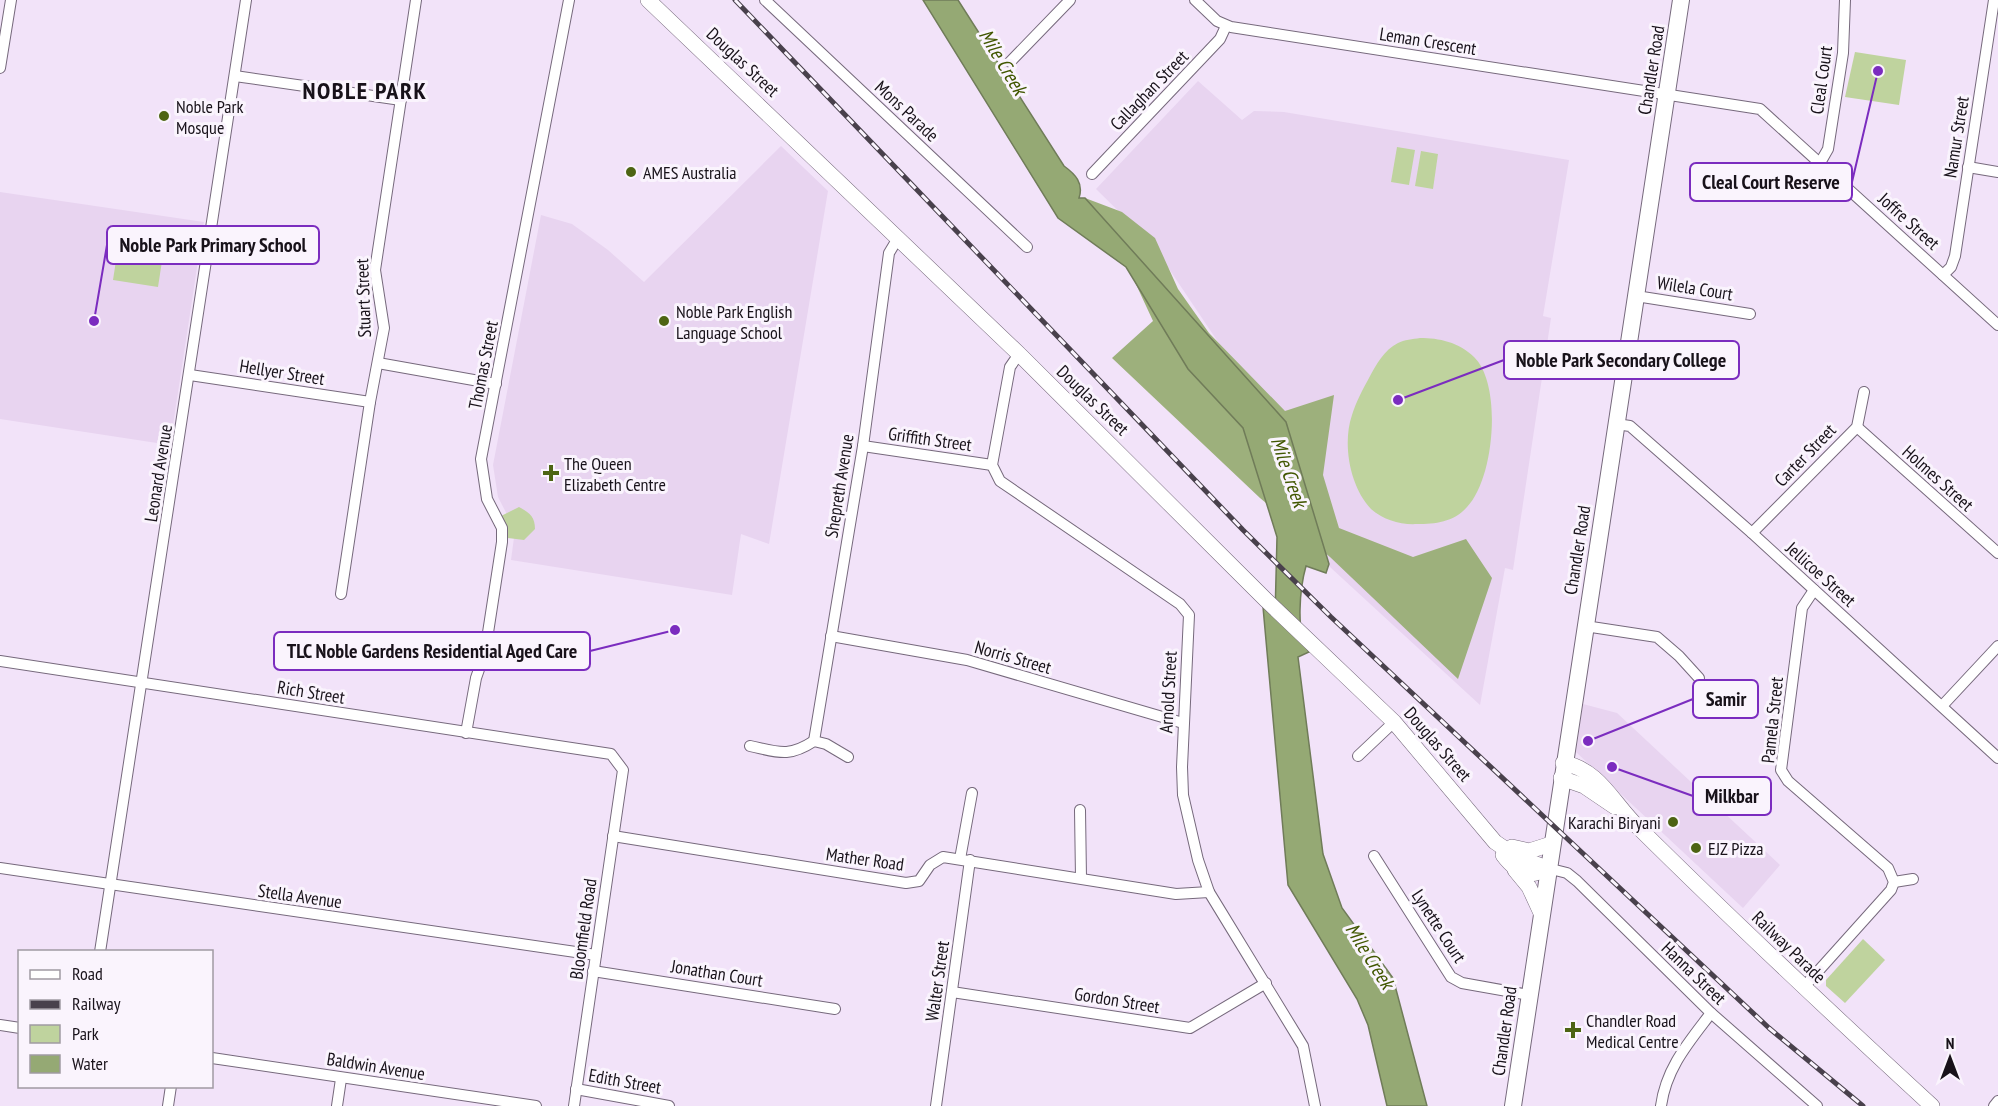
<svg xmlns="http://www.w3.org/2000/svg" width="1998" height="1106" font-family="'PT Sans Narrow',sans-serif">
<rect width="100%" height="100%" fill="#f2e3f9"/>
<g fill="#e8d4f0">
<polygon points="1198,81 1242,120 1254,111 1284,112 1569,160 1543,316 1551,318 1513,570 1505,568 1480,705 1318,556 1269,418 1153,245 1096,189"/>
<polygon points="781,146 828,191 769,544 741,534 732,595 511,560 515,530 498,497 493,465 541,215 572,224 608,250 644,282"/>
<polygon points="0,192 204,222 170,445 0,419"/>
<polygon points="1583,704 1617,713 1780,865 1743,908 1576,752"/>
</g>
<g fill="#bfd39e">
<polygon points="1855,52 1906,60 1899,105 1845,97"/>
<polygon points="1397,147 1415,150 1409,185 1391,182"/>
<polygon points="1421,151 1438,154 1433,189 1415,186"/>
<polygon points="117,254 162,261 158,287 113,280"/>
<path d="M1420,338c19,0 39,4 54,19 29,28 20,123 -7,150 -13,15 -31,17 -50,17 -16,1 -34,-4 -46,-15 -21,-22 -29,-65 -19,-94 4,-13 11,-26 17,-37 7,-13 15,-28 29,-35 6,-3 15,-4 22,-5z"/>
<path d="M519,507c11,6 16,10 16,22l-11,11 -17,-2 1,-9 -7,-13z"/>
<polygon points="1863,939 1885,960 1845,1003 1826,986 1826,980"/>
</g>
<polygon fill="#9db07c" points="1085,198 1122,212 1155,238 1178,289 1209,333 1285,411 1334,395 1323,475 1339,528 1413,557 1466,539 1492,578 1458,679 1330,557 1260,498 1112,358 1153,321 1128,267 1081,200"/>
<path fill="#95a974" stroke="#707c59" stroke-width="1.5" d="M923,0h35l106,166c11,8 20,17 15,32h6l201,224 43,142 -3,9 -20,-7c-6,21 -11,68 3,86l-11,5 25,197 19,54 51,70 34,128h-40l-19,-81 -11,-26 -69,-114 -25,-278 12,10 2,-80 -34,-109 -55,-59 -62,-102 -68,-49z"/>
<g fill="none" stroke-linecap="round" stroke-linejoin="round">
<g stroke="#76697c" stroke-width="12">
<g id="minor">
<polyline points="765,0 1027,247"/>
<polyline points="1195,0 1217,21 1231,27 1760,109 1998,325"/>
<polyline points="1010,62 1070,0"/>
<polyline points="0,68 11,0"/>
<polyline points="235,76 401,100"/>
<polyline points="1820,163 1828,149 1843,53 1845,0"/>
<polyline points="1968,167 1998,172"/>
<polyline points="1092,174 1220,39 1226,26"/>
<polyline points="1943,275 1951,267 1955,256 1994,0"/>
<polyline points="1636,296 1750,314"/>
<polyline points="1019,354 1010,367 992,465 1000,481 1180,604 1189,615 1182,767 1183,795 1198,860 1209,892 1303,1046 1315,1106"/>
<polyline points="378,363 496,384"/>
<polyline points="190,375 370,402"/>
<polyline points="1616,424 1630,426 1752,533 1998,758"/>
<polyline points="1857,427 1998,553"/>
<polyline points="863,446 992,465"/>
<polyline points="1752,533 1857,427 1864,392"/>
<polyline points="341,594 370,402 384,328 375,270 416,0"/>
<polyline points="1585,626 1657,637 1679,656 1699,678"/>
<polyline points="831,636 967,660 1183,723"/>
<polyline points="0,661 611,754 623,770 574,1106"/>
<polyline points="1942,706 1998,646"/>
<polyline points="466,733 476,678 485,652 502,542 502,528 487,499 481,459 569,0"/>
<polyline points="814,741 863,446 889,253 898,238"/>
<path d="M750,746c28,6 38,12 64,-5l12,3 22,13"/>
<polyline points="1358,756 1394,722"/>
<polyline points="1080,810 1081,878"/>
<polyline points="613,836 906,883 919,881 930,865 943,857 1176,894 1209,892"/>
<polyline points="1374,856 1451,977 1462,983 1529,995"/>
<polyline points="960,859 972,793"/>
<polyline points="0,868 596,955"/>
<polyline points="1547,868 1567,873 1577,881 1711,1013 1817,1106"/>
<polyline points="1894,882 1913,879"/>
<polyline points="100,952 246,0"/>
<polyline points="593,971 835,1009"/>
<polyline points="1803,988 1891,890 1894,882 1888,868 1788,781 1781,770 1802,608 1814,590"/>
<polyline points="952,992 1190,1028 1266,983"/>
<polyline points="0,1025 20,1028"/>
<polyline points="212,1058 536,1106"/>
<polyline points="576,1089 669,1106"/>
<polyline points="168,1106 171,1086"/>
<polyline points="337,1106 341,1079"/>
<polyline points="936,1106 970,860"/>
<path d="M1661,1106c5,-38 28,-64 50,-93"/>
<polyline points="1994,1106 1998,1101"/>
</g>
</g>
<g stroke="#76697c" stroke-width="16">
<g id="secondary">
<polyline points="648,0 1019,354 1266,600 1394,722 1495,842 1517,857 1547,868"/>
<path d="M1563,763c36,6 50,40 74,63 97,96 195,188 295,280"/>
<polyline points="1561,778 1584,786 1615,807"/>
<polyline points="1512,847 1529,851 1551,844"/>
<path d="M1503,855c12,16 26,25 44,13"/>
<polyline points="1515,870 1529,887 1541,913"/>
</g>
</g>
<g stroke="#76697c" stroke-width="18">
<polyline id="primary" points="1513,1106 1681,0"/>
</g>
<use href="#minor" stroke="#fff" stroke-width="10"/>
<use href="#secondary" stroke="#fff" stroke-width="15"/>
<use href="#primary" stroke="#fff" stroke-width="16"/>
<g stroke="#49414c" stroke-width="5">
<polyline id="rail" points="735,0 1243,530 1331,617 1769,1028 1863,1106"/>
</g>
<use href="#rail" stroke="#faf4fd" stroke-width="3" stroke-dasharray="9" stroke-linecap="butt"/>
</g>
<g fill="#4d6413" stroke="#faf4fd" stroke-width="2">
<circle cx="164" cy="116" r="6"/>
<circle cx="631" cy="172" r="6"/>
<circle cx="664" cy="321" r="6"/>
<path d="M548 464h6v6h6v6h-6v6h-6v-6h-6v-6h6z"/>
<circle cx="1673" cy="822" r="6"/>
<circle cx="1696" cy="848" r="6"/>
<path d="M1570 1021h6v6h6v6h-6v6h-6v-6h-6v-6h6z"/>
</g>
<g text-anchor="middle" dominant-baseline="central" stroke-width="6" stroke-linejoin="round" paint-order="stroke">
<g font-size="18" fill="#18121a" stroke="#faf4fd">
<text transform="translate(1428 41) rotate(9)">Leman Crescent</text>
<text transform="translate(743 62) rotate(43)">Douglas Street</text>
<text transform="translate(1651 70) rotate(-81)">Chandler Road</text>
<text transform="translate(1821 80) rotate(-82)">Cleal Court</text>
<text transform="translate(1149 90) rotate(-46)">Callaghan Street</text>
<text transform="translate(907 111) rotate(43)">Mons Parade</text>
<text transform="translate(1956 137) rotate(-81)">Namur Street</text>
<text transform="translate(1909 221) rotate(42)">Joffre Street</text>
<text transform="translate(1695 288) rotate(9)">Wilela Court</text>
<text transform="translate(363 298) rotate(-92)">Stuart Street</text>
<text transform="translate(483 365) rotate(-79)">Thomas Street</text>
<text transform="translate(282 372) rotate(9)">Hellyer Street</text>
<text transform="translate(1093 400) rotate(44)">Douglas Street</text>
<text transform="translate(930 439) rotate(8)">Griffith Street</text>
<text transform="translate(1805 455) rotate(-46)">Carter Street</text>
<text transform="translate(158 473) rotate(-81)">Leonard Avenue</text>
<text transform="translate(1938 478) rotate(42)">Holmes Street</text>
<text transform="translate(839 486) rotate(-81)">Shepreth Avenue</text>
<text transform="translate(1577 550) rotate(-81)">Chandler Road</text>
<text transform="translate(1821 574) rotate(42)">Jellicoe Street</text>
<text transform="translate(1013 657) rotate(16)">Norris Street</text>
<text transform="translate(311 692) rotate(9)">Rich Street</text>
<text transform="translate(1168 692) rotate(-87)">Arnold Street</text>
<text transform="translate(1772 720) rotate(-84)">Pamela Street</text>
<text transform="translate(1438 744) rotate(49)">Douglas Street</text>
<text transform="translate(865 859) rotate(8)">Mather Road</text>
<text transform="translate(300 896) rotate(8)">Stella Avenue</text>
<text transform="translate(1439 926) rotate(57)">Lynette Court</text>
<text transform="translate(583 929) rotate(-82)">Bloomfield Road</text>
<text transform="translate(1789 947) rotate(44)">Railway Parade</text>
<text transform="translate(717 973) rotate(9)">Jonathan Court</text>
<text transform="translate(1694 973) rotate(44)">Hanna Street</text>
<text transform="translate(937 981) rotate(-82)">Walter Street</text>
<text transform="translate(1117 1000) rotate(9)">Gordon Street</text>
<text transform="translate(1504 1031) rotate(-82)">Chandler Road</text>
<text transform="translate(376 1066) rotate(9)">Baldwin Avenue</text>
<text transform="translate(625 1081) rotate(10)">Edith Street</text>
</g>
<g font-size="18" fill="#18121a" stroke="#faf4fd" text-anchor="start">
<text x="176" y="106">Noble Park<tspan x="176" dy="21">Mosque</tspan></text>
<text x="643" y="172">AMES Australia</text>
<text x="676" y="311">Noble Park English<tspan x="676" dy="21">Language School</tspan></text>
<text x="564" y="463">The Queen<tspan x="564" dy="21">Elizabeth Centre</tspan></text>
<text x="1661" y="822" text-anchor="end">Karachi Biryani</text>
<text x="1708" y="848">EJZ Pizza</text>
<text x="1586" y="1020">Chandler Road<tspan x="1586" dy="21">Medical Centre</tspan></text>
</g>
<g font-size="20" font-style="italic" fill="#415701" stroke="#faf4fd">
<text transform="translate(1003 62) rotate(59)">Mile Creek</text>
<text transform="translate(1289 472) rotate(71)">Mile Creek</text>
<text transform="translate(1370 956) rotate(58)">Mile Creek</text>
</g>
<g font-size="24" font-weight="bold" letter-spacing="1.5" fill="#18121a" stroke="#faf4fd">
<text x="365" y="90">NOBLE PARK</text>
</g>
</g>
<path fill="none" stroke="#7b2cbf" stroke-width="2" d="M1878 71L1852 182M94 321L107 245M1398 400L1504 360M675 630L590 651M1588 741L1693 699M1612 767L1693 796"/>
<g fill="#7b2cbf" stroke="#faf4fd" stroke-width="2">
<circle cx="1878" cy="71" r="6"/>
<circle cx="94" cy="321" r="6"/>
<circle cx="1398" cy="400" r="6"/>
<circle cx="675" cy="630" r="6"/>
<circle cx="1588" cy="741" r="6"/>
<circle cx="1612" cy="767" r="6"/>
</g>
<g fill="#faf4fd" stroke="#7b2cbf" stroke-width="2">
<rect x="1690" y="163" width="162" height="38" rx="6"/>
<rect x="107" y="226" width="212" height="38" rx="6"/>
<rect x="1504" y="341" width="235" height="38" rx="6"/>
<rect x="274" y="632" width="316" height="38" rx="6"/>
<rect x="1693" y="680" width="65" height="38" rx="6"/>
<rect x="1693" y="777" width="78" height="38" rx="6"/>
</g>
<g font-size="20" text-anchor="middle" font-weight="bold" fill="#18121a">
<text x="1771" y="189">Cleal Court Reserve</text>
<text x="213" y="252">Noble Park Primary School</text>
<text x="1621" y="367">Noble Park Secondary College</text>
<text x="432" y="658">TLC Noble Gardens Residential Aged Care</text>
<text x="1726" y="706">Samir</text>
<text x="1732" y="803">Milkbar</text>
</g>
<rect x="18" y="950" width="195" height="138" fill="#faf4fd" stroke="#a09aa2" stroke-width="1.5"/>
<rect x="30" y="970" width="30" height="9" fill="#ffffff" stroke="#a09aa2" stroke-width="1.5"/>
<text x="72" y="980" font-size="18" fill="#18121a">Road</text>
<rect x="30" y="1000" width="30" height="9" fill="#49414c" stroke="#a09aa2" stroke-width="1.5"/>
<text x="72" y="1010" font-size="18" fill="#18121a">Railway</text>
<rect x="30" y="1025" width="30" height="18" fill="#bfd39e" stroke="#a09aa2" stroke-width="1.5"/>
<text x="72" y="1040" font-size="18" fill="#18121a">Park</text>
<rect x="30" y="1055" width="30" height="18" fill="#95a974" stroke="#a09aa2" stroke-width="1.5"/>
<text x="72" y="1070" font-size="18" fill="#18121a">Water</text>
<g transform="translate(1950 1058)" stroke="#faf4fd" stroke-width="4.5" paint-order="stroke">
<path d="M0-4.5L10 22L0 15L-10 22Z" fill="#18121a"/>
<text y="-9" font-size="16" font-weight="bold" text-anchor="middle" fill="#18121a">N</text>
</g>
</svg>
